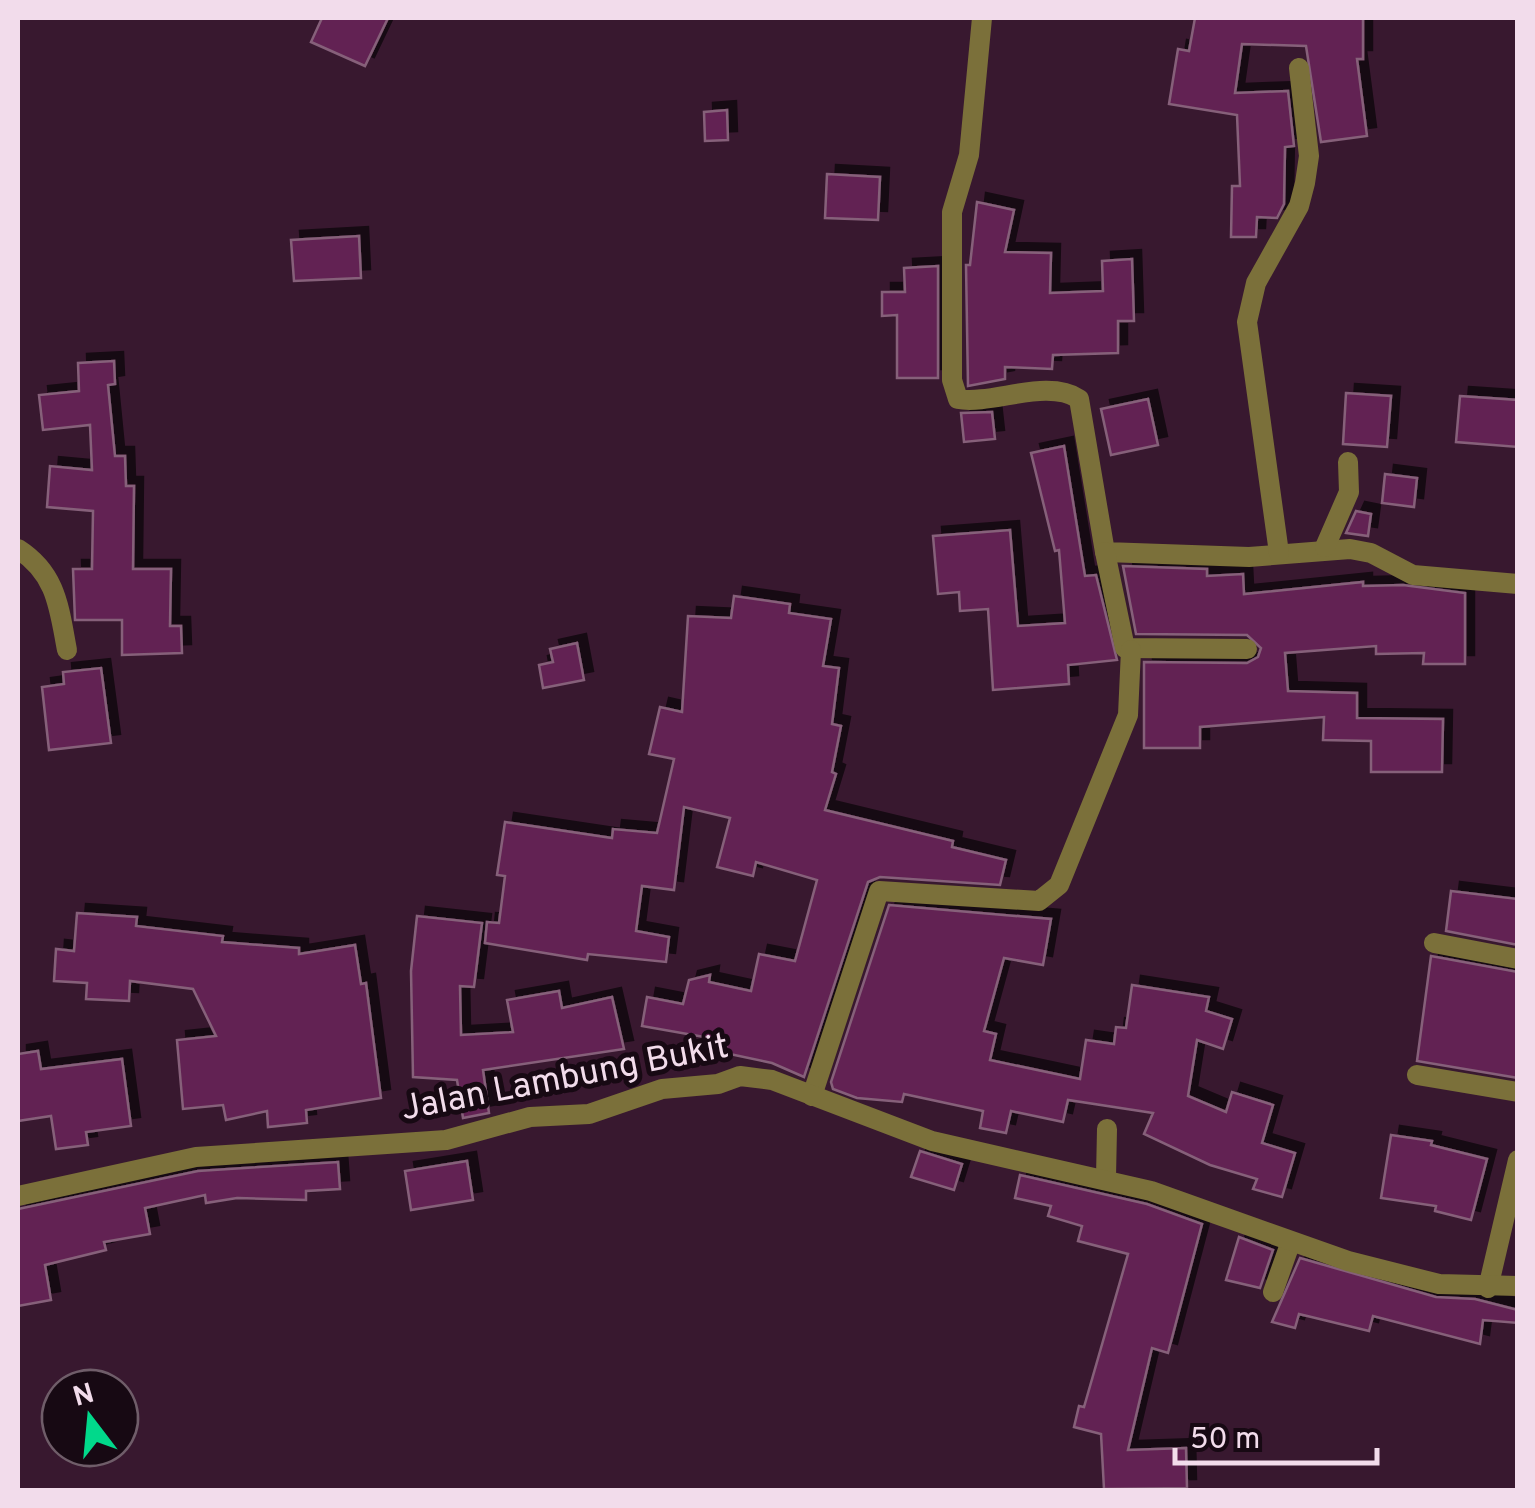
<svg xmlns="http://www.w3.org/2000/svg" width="1535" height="1508" font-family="Overpass,sans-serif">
<defs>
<filter id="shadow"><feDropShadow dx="9" dy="-9" stdDeviation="0" flood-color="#0009"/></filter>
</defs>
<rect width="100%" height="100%" fill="#38182f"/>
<g fill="#622452" stroke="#86607a" stroke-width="2.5" filter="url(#shadow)">
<polygon points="322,18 388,18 365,66 311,42"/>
<polygon points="1195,18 1363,18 1363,59 1357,59 1367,136 1321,142 1306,46 1242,44 1235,93 1288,91 1294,146 1285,147 1284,204 1277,218 1257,217 1256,237 1231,237 1232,186 1240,186 1237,115 1169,104 1178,49 1189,51"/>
<polygon points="727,110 728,140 705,141 704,112"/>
<polygon points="827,174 880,177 878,220 825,218"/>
<polygon points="977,202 1014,210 1005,252 1051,253 1050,293 1103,291 1102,261 1132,259 1134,321 1118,321 1118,353 1053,355 1052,369 1005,367 1005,379 968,386 966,265 970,265"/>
<polygon points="359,236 361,278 294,281 291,240"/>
<polygon points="938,266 938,378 897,378 897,315 882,316 882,292 905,292 904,268"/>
<polygon points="114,361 115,384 108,385 115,456 125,456 126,486 134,486 133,569 171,569 170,626 181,626 182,653 122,655 122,620 75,620 73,569 92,569 93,511 47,507 50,466 92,470 90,425 43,430 39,395 79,391 78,363"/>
<polygon points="1346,393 1391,396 1387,447 1343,444"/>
<polygon points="1460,396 1518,400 1518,447 1456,442"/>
<polygon points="1148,399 1158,445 1111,455 1101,409"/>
<polygon points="992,412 995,439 964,442 961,413"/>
<polygon points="1064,446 1085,576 1096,575 1117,660 1068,665 1069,684 993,690 988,609 960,611 959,592 938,594 933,536 1010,530 1018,626 1065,623 1059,550 1055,551 1031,453"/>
<polygon points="1385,474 1417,478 1414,507 1382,503"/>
<polygon points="1356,511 1371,514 1368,536 1346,533"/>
<polygon points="1123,566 1207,569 1207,576 1243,574 1244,594 1363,582 1363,586 1403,585 1465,593 1465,664 1423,664 1424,653 1376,654 1376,646 1285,653 1288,691 1357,693 1357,718 1443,719 1442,772 1371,772 1371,741 1323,740 1324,717 1200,727 1200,748 1144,748 1144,662 1247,663 1258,657 1261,648 1247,635 1136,634"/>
<polygon points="734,596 790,604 789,613 831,619 823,666 839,668 832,724 841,726 832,772 836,774 825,810 953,841 952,847 1006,860 1000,885 880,877 868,882 804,1077 772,1063 725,1053 727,1041 642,1026 647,997 683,1004 689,980 710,975 709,982 751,991 759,954 795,961 817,880 756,862 753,876 717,867 730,818 684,807 674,890 642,886 636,931 669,937 666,962 588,954 587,960 485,943 487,922 499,923 505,876 497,875 505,822 612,838 613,829 657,833 674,759 649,754 660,707 682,712 688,616 731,618"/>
<polygon points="577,643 584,680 543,688 539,665 553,662 550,649"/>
<polygon points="101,668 111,743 49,750 42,687 64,684 63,672"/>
<polygon points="1451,891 1518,899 1518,945 1446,931"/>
<polygon points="889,905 1051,919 1043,965 1004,958 984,1031 996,1034 990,1060 1080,1079 1086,1040 1114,1044 1116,1027 1126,1028 1132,985 1209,997 1206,1011 1232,1019 1223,1049 1197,1040 1188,1096 1226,1112 1232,1092 1273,1105 1262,1143 1295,1153 1282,1197 1253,1189 1257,1179 1210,1165 1144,1134 1153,1113 1068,1100 1063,1122 1011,1111 1006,1133 980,1128 983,1111 904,1094 902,1102 857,1098 833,1089 831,1082"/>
<polygon points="77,913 137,917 136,926 223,936 222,942 299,948 299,954 355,945 361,984 366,983 381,1098 306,1110 307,1123 268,1127 267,1111 226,1120 223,1105 183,1109 177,1040 216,1036 193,989 130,981 129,1001 86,999 87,983 54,981 56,949 74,951"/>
<polygon points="417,916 482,923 474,987 460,986 461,1035 513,1032 507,1000 559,991 562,1008 612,997 624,1049 483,1070 489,1113 463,1118 457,1080 413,1077 411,971"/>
<polygon points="1431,956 1518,972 1518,1078 1417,1061"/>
<polygon points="38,1051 41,1069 122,1059 131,1126 86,1132 88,1145 56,1149 51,1116 18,1121 18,1054"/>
<polygon points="1391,1135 1432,1141 1431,1145 1487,1159 1471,1220 1435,1211 1436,1206 1381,1198"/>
<polygon points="920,1151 962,1164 954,1190 911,1177"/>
<polygon points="467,1161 473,1200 411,1210 405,1171"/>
<polygon points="338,1162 340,1189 306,1191 306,1200 237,1198 206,1203 205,1195 145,1208 150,1234 104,1242 106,1250 45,1265 51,1300 18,1306 18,1209 198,1171"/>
<polygon points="1020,1175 1147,1204 1202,1224 1168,1353 1152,1348 1128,1450 1186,1448 1187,1488 1104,1489 1101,1434 1074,1427 1079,1406 1084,1407 1128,1254 1078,1241 1082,1226 1048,1216 1051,1206 1015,1198"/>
<polygon points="1239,1237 1273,1250 1260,1288 1226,1280"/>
<polygon points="1300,1258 1436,1297 1475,1299 1518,1310 1518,1323 1483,1320 1480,1344 1373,1316 1369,1331 1299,1314 1295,1328 1272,1322"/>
</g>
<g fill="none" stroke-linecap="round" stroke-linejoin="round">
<g stroke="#7b703a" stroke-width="20">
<path d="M982,18l-13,137 -17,57v168l6,19c35,6 89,-21 121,0l26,153 144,5 101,-8 21,4 42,22 105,9"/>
<polyline points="1325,547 1349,492 1348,462"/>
<path d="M18,549c39,25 41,59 49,101"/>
<polyline points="1105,552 1125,648 1247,649"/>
<polyline points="1279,553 1247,322 1256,283 1299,206 1305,183 1309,156 1299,68"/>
<polyline points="1434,943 1518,959"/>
<polyline points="1417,1075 1518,1092"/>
<polyline points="812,1096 879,891 1039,901 1059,885 1128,715 1131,650"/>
<polyline points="1106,1177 1107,1129"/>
<polyline points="1488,1288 1518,1160"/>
<polyline points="1273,1292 1290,1244"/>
</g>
<polyline stroke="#7b703a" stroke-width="20" points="18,1196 196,1157 446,1140 530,1117 589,1114 662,1089 718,1084 740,1076 772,1080 932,1141 1151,1191 1348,1261 1439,1284 1518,1286"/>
</g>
<g text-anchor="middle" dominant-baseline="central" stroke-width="10" stroke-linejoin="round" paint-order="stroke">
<g font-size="35" fill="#f2dceb" stroke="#170913">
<text transform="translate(565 1079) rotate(-11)">Jalan Lambung Bukit</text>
</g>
</g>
<rect width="1535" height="1508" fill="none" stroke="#f2dceb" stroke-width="40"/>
<g transform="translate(90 1418) rotate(344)"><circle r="48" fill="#170913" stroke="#6f5d69" stroke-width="2.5"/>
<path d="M0-8L18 38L0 25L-18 38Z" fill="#01d98b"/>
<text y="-15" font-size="28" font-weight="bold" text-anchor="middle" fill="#f2dceb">N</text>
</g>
<path d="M1175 1448v15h202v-15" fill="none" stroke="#f2dceb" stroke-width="5"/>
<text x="1190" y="1448" font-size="30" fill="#f2dceb" stroke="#170913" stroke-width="8" paint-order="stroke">50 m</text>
</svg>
